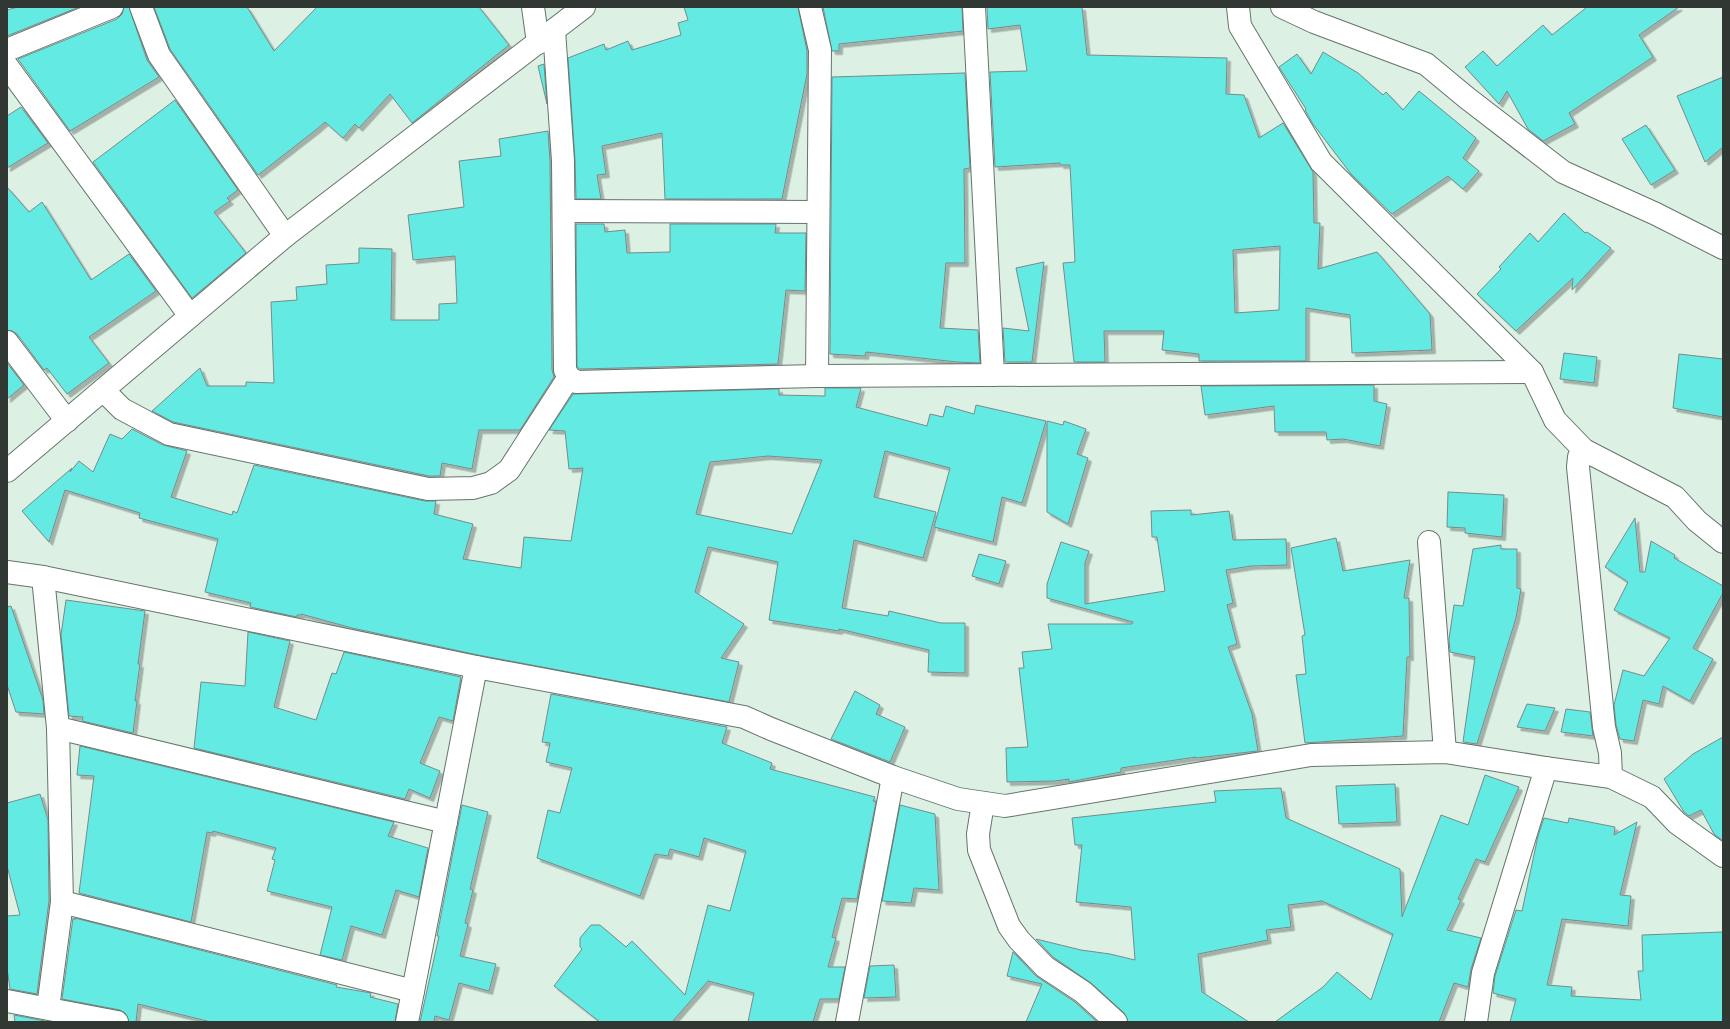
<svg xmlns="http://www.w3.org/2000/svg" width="1730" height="1029" font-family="'Sofia Sans Condensed',sans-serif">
<defs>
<filter id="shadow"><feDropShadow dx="3.5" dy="3.5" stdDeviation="0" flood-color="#0004"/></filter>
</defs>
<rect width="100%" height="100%" fill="#ddf0e4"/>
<g fill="#63eae3" stroke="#768b8a" fill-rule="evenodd" filter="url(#shadow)">
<polygon points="18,7 79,7 7,36 7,10"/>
<polygon points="124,7 129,7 147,60 159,77 70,131 18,59 117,19 122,14"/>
<polygon points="154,7 247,7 274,51 317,7 479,7 509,45 412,123 390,94 359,128 355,124 343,138 325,122 317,129 258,175 170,49"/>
<polygon points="684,7 798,7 807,51 807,74 782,199 665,199 662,133 602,146 606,174 597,175 601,199 576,199 575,160 568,58 604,44 606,50 628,41 632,50 681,35 678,23 688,20"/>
<polygon points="823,7 962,7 963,31 839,44 839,51 832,51"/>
<path d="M987,7h95l5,48 140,3 -1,36 18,1 15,43 24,-15 30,49 1,51h6l-2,46 59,-17 53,62 2,36 -80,3 -2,-38 -44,-7v53h-107v-7l-37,-4 2,-19h-60l1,31h-31l-11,-99 12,-1 -5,-97h-10v-2l-65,4 -5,-95 37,-1 -7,-46 -32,4zM1280,246l-1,64 -44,3 -2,-63z"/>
<polygon points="1587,7 1679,7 1639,35 1653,57 1569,113 1575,124 1543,141 1528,129 1507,91 1499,104 1465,67 1483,51 1497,66 1543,25 1552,35"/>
<polygon points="1323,52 1358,73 1383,95 1386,92 1403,110 1419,91 1476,138 1463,158 1479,171 1463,189 1448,176 1392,214 1351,174 1313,124 1305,110 1306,109 1279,67 1297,54 1311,74"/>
<polygon points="544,64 547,104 538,66"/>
<polygon points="965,73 970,168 964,169 965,263 946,263 940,328 978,330 980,363 957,362 866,352 865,356 830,354 832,77"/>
<polygon points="1723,77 1723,147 1705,162 1677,96"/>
<polygon points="175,100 238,190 227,198 230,201 214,212 246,253 192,298 93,162"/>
<polygon points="21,107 48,143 7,168 7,116"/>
<polygon points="1646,125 1675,170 1651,185 1622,139"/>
<polygon points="548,131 550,161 552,370 554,377 520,430 479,430 472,469 442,463 440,476 429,476 173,422 152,411 200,368 207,386 246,386 246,382 274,383 271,302 297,300 296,287 327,284 326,265 359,263 359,248 392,249 391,320 439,320 439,304 457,303 455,256 413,260 408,215 464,207 459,161 501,156 499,139"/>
<polygon points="7,187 29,212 42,202 91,280 129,254 156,291 89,337 109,363 67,394 47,368 44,370 17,334 12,331 7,330"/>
<polygon points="1564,213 1585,233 1587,232 1611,248 1572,290 1573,278 1516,331 1477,294 1501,269 1499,267 1530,233 1538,242"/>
<polygon points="576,224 604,224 605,232 625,230 627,253 670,252 670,224 776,224 775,233 806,233 805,291 786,290 778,364 580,369 577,367"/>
<polygon points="1044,262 1032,362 1005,362 1003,328 1029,331 1016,268"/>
<polygon points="1564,353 1597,357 1594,383 1560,379"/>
<polygon points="1679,354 1723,359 1723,417 1673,408"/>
<polygon points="7,363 24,385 7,399"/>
<polygon points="1374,385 1374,401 1387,404 1380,446 1343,439 1327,440 1326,432 1275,432 1274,406 1205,415 1201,386"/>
<path d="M825,388h36l-5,19 71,19 3,-12 13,3 3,-11 28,8 2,-9 70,16 -24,82 -20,-6 -9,45 -59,-15 16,-59 -65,-17 -11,46 62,15 -13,46 -69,-18 -12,68 46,8 1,-5 52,12h24v50l-37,-1 1,-22 -90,-21v2l-70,-11 9,-58 -70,-15 -13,45 49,32 -23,34 18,4 -10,40 -251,-47 -126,-27 -51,-14 -1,1h-3v2l-47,-10 1,-4 -46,-11 13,-53 -79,-21 1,-5 -75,-23 -16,52 -27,-31 50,-43 -2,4 9,-11 14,11 17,-38 12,5 10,-10 31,16 24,6 -16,46 61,18 1,-4 4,2 17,-48 171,36h11l-2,13 39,10 -10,35 58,9 3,-31 47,4 12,-73 -14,1 -4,-38 -16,-1 24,-36 206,-5v6l46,1zM768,456l54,4 -30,74 -96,-20 14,-52z"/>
<polygon points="1047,421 1063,425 1064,421 1086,429 1077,454 1088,458 1068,524 1047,512"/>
<polygon points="1448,492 1504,495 1502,537 1465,533 1465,528 1447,527"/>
<polygon points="1191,510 1191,515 1229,511 1233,540 1286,539 1287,565 1251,566 1226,570 1233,603 1227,605 1237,644 1228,647 1252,714 1258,751 1196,758 1196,757 1121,768 1121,772 1069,782 1069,779 1055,781 1007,782 1006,748 1028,747 1019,668 1024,668 1022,652 1052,649 1048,624 1132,624 1133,622 1047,598 1047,584 1061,542 1089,551 1085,563 1085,604 1165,591 1157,537 1152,537 1151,511"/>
<polygon points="1635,518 1640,572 1645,572 1651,541 1675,555 1674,558 1723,586 1723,593 1693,648 1713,659 1690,701 1663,686 1659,704 1643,700 1634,741 1620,739 1616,725 1614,705 1623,670 1644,676 1670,638 1614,610 1628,582 1605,567"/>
<polygon points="1336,538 1343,571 1410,560 1404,598 1409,598 1410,657 1407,657 1403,736 1305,743 1296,675 1306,674 1302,636 1305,635 1291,548"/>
<polygon points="1501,545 1501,549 1517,549 1517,588 1521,589 1516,618 1477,744 1463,742 1475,657 1450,652 1449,639 1454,605 1463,606 1473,549"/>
<polygon points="979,554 1006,561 999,584 972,576"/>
<polygon points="66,600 145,611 138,664 140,664 135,701 137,701 133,733 82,721 83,717 69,716 61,635"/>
<polygon points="11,606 43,700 44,714 16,712 7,685 7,607"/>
<polygon points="248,632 290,641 274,707 316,720 332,673 336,674 344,652 461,677 453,721 439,717 420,763 440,771 430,798 409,789 405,799 194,748 201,682 245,686"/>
<polygon points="855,691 880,705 876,714 905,727 890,762 831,739"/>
<polygon points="551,694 727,727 722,743 772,763 770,769 875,797 873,801 876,802 857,899 842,898 832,937 836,938 828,967 845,967 839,999 820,999 813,1022 748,1022 754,993 708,981 672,1022 600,1022 554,986 582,949 580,947 580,938 591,925 600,925 626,947 632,941 685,995 708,905 730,911 746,851 704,838 699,857 670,849 668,856 655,854 640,896 537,858 548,810 560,813 572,768 546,762 550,743 542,742"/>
<polygon points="1527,704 1555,708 1545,731 1517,727"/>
<polygon points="1566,709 1590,712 1593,736 1561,732"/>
<polygon points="1723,737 1723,841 1714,834 1701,810 1689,816 1684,812 1664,779 1693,754"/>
<polygon points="80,746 394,822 388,836 428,848 419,897 396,890 382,935 351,926 342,960 320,955 332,907 267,891 275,860 272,859 276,848 213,831 212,833 207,832 191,922 79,893 94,776 77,775"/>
<polygon points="1485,775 1519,787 1485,862 1476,859 1458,899 1461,900 1447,930 1481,938 1471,969 1468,987 1454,983 1439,1022 1275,1022 1323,987 1337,972 1371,1000 1393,934 1322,901 1288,905 1291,927 1266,930 1268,940 1198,954 1202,992 1249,1022 1128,1022 1124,1013 1091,983 1053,957 1036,939 1081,950 1110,954 1135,960 1131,907 1076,902 1082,845 1075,845 1072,818 1216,802 1214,791 1281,788 1286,818 1400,869 1402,917 1441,815 1468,825"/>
<polygon points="1395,784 1397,822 1339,824 1336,786"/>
<polygon points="40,794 48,820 49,901 37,994 10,989 7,968 7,916 20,915 7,866 7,803"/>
<polygon points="462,805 488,812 470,889 473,890 465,923 468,924 460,956 496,964 489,991 459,983 449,1020 435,1016 434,1022 420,1022 439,936 437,936"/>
<polygon points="900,805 935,814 939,890 914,888 911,903 882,901"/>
<polygon points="1544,818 1568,823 1569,818 1615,827 1614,835 1637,822 1620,895 1631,896 1628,926 1562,919 1547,985 1572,987 1571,996 1641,1000 1638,971 1643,971 1642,935 1723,932 1723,1022 1510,1022 1516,999 1493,993 1495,976 1516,910 1522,911 1538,836"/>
<polygon points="73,918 75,920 75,918 337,985 336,987 371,993 370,997 398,1004 395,1022 211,1022 138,1004 136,1022 129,1022 125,1013 120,1010 62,999"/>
<polygon points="1013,952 1036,976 1075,1002 1097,1022 1026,1022 1042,984 1007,976"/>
<polygon points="894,965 896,997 864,998 870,966"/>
<polygon points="14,1015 50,1022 15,1022"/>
</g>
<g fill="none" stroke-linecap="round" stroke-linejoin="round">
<g stroke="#64756b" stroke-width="24">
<g id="minor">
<polyline points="141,7 159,55 285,236"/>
<polyline points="533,7 538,43"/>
<polyline points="810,7 820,50 817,376"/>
<polyline points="974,7 993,375"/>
<polyline points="1238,7 1240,26 1321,162 1532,372 1555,420 1584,450 1675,497 1697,521 1723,542"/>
<polyline points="1282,7 1314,22 1426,64 1467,98 1563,172 1656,214 1723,248"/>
<polyline points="554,30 563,161 565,370 569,377 576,382 817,376 1532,372"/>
<polyline points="7,50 112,7"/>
<polyline points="7,66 190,316"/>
<polyline points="564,211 818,212"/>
<polyline points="7,342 67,421"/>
<polyline points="103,390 122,409 169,434 428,489 473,488 491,483 509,470 569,377"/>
<polyline points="1584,450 1579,457 1578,467 1604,727 1610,753 1611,777"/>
<polyline points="7,471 285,236 584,7"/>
<polyline points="1429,542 1445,752"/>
<polyline points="7,572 43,577 476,667 744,717 771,729 893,777 958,799 1005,806 1311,755 1445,752 1546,768 1611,777 1652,797 1677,823 1723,856"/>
<polyline points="43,577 58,728 62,902 48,1008"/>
<polyline points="58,728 446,822"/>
<polyline points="983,803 978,834 979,850 1009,926 1019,940 1045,967 1083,992 1116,1022"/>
<polyline points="62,902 413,991"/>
<polyline points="7,1001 117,1022"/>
<polyline points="407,1022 476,667"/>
<polyline points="847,1022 893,777"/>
<polyline points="1476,1022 1483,973 1546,768"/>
</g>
</g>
<use href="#minor" stroke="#fff" stroke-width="22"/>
</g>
<rect width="1730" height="1029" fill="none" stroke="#313834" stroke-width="16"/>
</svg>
